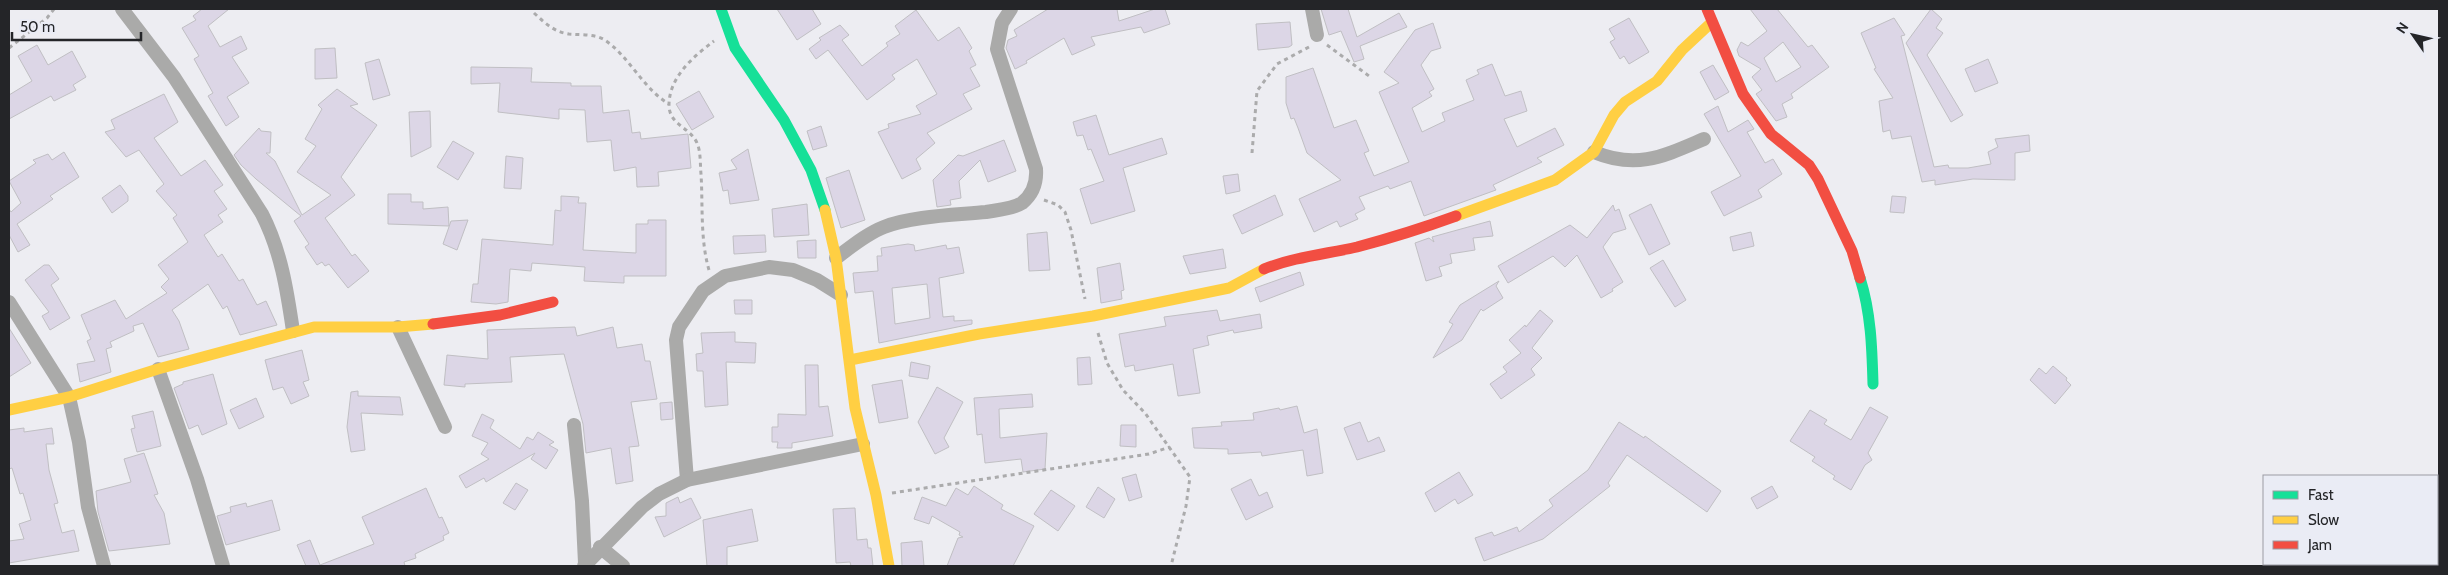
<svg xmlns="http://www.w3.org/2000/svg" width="2448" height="575" font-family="Cabin,sans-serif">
<rect width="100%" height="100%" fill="#ededf2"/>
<g fill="#dcd6e6" stroke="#c0bfc3" fill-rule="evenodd">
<polygon points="202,9 229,9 208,26 220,47 241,36 247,49 232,57 249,83 227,97 239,117 226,126 208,96 213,93 194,59 199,56 182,28 196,20 193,16"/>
<polygon points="777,9 812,9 821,24 797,40"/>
<polygon points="1048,9 1117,9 1119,21 1155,9 1165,9 1170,24 1144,33 1141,27 1091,37 1095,45 1072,55 1064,38 1026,61 1027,63 1015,69 1006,48 1008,40 1017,36 1014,30"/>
<polygon points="1321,9 1348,9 1357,37 1399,13 1407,27 1360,46 1364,59 1354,62 1341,31 1329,35"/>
<path d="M1750,9h27l31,38 4,-2 17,22 -38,27 2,4 -11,6 5,13 -11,4 -20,-27 6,-4 -10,-13 9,-8 -22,-13 -2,-6 4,-8 7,4 19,-15zM1783,42l18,25 -25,15 -12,-24z"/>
<polygon points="1931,9 1942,19 1936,28 1943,33 1927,55 1963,115 1951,122 1906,43"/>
<polygon points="916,10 938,41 959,27 972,48 969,51 976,65 970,68 980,86 963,94 972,109 927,133 935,143 916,159 921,169 902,179 878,132 889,128 888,124 921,114 916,106 937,94 917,59 892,75 895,79 867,100 828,50 816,59 809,49 821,40 819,38 840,25 849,35 842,40 862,66 888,46 886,43 900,34 895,26"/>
<polygon points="1629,18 1649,52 1629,64 1624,56 1620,59 1610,42 1615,39 1609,29"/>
<polygon points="1894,18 1905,35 1901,36 1934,167 1948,165 1949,168 1968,168 1991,164 1988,152 1998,147 1995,139 2029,135 2030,151 2015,153 2015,180 1973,179 1935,185 1935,180 1922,182 1911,136 1892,139 1890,130 1883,132 1879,101 1893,98 1874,69 1876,68 1861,33"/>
<polygon points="1290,22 1292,45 1289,47 1258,50 1256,24"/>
<polygon points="1433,23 1441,48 1431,51 1421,65 1434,89 1429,92 1432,96 1412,108 1422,132 1445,121 1442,113 1474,100 1466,80 1479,74 1477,70 1492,64 1505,96 1521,91 1527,111 1504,119 1517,147 1555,128 1564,145 1537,158 1542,162 1493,185 1496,190 1424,216 1411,181 1390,189 1388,186 1359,197 1365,209 1355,214 1358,219 1340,227 1337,221 1314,232 1299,199 1341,180 1307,153 1298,128 1294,118 1291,119 1286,103 1286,77 1313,68 1334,128 1356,120 1369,151 1364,153 1374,176 1409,162 1379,92 1399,83 1384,72 1415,30"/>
<polygon points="37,45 48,65 72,51 86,77 73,85 76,90 54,101 51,96 9,119 9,95 32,81 18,56"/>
<polygon points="335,48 337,78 315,79 315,49"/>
<polygon points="379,59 390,95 373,100 365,63"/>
<polygon points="1988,59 1998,83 1975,92 1965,69"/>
<polygon points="1713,65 1729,92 1715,100 1700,72"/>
<polygon points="471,67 532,68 531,82 571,83 571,86 601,86 603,113 629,110 632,133 640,132 641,139 688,134 691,168 658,172 659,186 637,187 636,167 614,171 611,140 587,142 585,110 559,109 559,119 498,112 500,83 471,84"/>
<polygon points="337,89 358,104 350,106 377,125 341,177 355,195 325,218 352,256 355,254 369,271 348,288 329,264 325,266 322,262 317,265 305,247 309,244 294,221 301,216 256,179 241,165 234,155 259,128 261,131 271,132 270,153 266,153 275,161 302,215 331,195 297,172 316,146 305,139 322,109 318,105"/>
<polygon points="699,91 714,117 692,130 676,104"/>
<polygon points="164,94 178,122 154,138 181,176 205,160 223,185 214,191 227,209 218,215 223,222 204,235 218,257 222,254 239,281 243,279 257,305 266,301 277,325 240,335 227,306 223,309 208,284 172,310 179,321 189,349 158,357 143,323 133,326 134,331 110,342 112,347 106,349 111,372 80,382 77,364 95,361 87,341 91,339 81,315 115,300 126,319 167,293 161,287 169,279 158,265 188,242 173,218 177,215 156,191 164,184 139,150 126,157 105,132 115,129 111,120"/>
<polygon points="1718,106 1728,132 1748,120 1754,129 1747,132 1765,163 1773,159 1782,174 1758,190 1762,197 1724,216 1711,192 1741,176 1704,114"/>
<polygon points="430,111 431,147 411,157 409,112"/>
<polygon points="1096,115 1109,155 1162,138 1167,154 1123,168 1135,211 1091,224 1080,189 1104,181 1091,149 1088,150 1083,135 1077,136 1073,122"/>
<polygon points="821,126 827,146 813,150 807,131"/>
<polygon points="1004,140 1016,171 988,182 980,160 959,181 961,198 950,200 951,205 937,207 933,180 958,155 963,156"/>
<polygon points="453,141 474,153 458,180 437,167"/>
<polygon points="748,149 759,200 730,204 728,190 723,191 719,173 737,169 731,160"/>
<polygon points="64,152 79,177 50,196 53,199 17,224 30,245 18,252 9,235 9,209 11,212 21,203 9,181 36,163 33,160 48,154 52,160"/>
<polygon points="506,156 523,158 521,189 504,188"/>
<polygon points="849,170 865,220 841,228 826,178"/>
<polygon points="1238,174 1240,191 1226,194 1223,176"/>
<polygon points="120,185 128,196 128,201 112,213 102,198"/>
<polygon points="388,194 411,194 411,202 423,202 423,209 448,207 449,226 388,224"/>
<polygon points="1275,195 1283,215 1242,234 1233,215"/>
<polygon points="561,196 579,197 578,203 586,203 583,250 636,253 636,224 648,224 648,220 666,220 666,276 624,276 624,283 584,281 585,267 532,263 531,271 510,269 508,302 496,304 471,302 473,284 478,284 482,239 553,245 555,210 561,211"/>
<polygon points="1892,196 1906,197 1904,213 1890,212"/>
<polygon points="807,204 809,235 774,237 772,209"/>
<polygon points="1651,204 1670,244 1649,255 1629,215"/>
<polygon points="1613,205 1615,211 1619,209 1626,229 1613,233 1603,247 1623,282 1612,289 1613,291 1601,298 1577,255 1565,267 1553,256 1508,283 1498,266 1570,225 1587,238"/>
<polygon points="468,220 457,250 443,244 451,221"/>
<polygon points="1490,221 1493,236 1473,238 1475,250 1450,254 1452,263 1439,267 1442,276 1426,281 1415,243 1429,238 1434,242 1432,237"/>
<polygon points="1047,232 1050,270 1029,271 1027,234"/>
<polygon points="1751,232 1754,246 1733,251 1730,237"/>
<polygon points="765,235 766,252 734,254 733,236"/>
<polygon points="816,240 816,258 798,258 797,241"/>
<path d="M908,244l6,1 1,6 31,-6 1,4 12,-2 5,26 -25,5 4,39 11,-1v5l18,-1v4l-93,19 -6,-52 -18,2 -2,-20 25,-2 -1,-15h5l-1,-8zM927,284l3,34 -35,6 -3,-36z"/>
<polygon points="1223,249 1226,268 1190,274 1183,256"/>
<polygon points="1663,260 1686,300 1675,307 1650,268"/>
<polygon points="1120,263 1124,290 1121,291 1122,299 1101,303 1097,268"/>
<polygon points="44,265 49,265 59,279 51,285 70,318 50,330 42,316 49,312 25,280"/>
<polygon points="1300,272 1304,285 1260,302 1255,288"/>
<polygon points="1499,281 1496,286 1503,298 1483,311 1481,309 1462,340 1433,358 1453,324 1449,322 1460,305"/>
<polygon points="734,300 752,300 752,314 735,314"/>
<polygon points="1217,310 1220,321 1260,314 1262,328 1234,333 1233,330 1207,336 1209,345 1193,349 1200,393 1178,396 1173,364 1135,371 1134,365 1125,367 1119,334 1166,326 1164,317"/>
<polygon points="1540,310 1553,321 1532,348 1542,358 1531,369 1535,375 1501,399 1490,384 1507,372 1503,367 1521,353 1509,340 1525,325 1526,327"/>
<polygon points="575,327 577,336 613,327 617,348 642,344 645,361 650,361 657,399 631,402 639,446 629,447 633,481 616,484 611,448 586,453 583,424 564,354 510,357 512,382 465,384 465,387 444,385 447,355 488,359 487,330"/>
<polygon points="9,328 31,363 9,377"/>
<polygon points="735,332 735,342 756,343 755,363 726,362 728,405 705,407 703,371 697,371 696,354 703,353 701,333"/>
<polygon points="302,350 309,380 303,382 309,396 291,404 283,387 273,390 265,360"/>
<polygon points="1090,357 1092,384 1078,385 1077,358"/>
<polygon points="911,362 930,366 928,379 909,376"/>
<polygon points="805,365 818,365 819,407 828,406 833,436 792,443 792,448 777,448 778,442 772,442 772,427 778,427 778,414 806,415"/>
<polygon points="2053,366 2067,378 2066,380 2071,385 2055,404 2030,380 2039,368 2046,374"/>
<polygon points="213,374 227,424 202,435 198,425 189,429 174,388 183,384 183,382"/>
<polygon points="902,380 908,418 879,423 872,385"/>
<polygon points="937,387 963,402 944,438 949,447 935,454 918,422"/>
<polygon points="358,391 358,396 400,397 403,415 361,413 365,450 351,452 347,427 351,392"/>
<polygon points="1032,394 1033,407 999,409 1000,438 1047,433 1045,469 1023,472 1021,459 985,463 982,434 977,435 974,398"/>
<polygon points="256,398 264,417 239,429 230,410"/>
<polygon points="672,402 673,419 661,420 660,403"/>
<polygon points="1297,406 1304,433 1317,429 1323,473 1307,476 1303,450 1262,456 1261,452 1228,454 1228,449 1194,448 1192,428 1222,426 1221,422 1254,420 1253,413 1279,408 1280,410"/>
<polygon points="1870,407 1888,417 1868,453 1872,460 1865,465 1851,490 1833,479 1835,476 1812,461 1815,457 1790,441 1810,410 1827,420 1824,424 1851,440"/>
<polygon points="153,411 161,446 137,452 131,429 135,428 132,416"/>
<polygon points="482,414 494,420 490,428 520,449 527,437 533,440 538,432 554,442 549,445 558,450 546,469 531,459 535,453 486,482 484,478 466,488 459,476 489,459 481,454 488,443 472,436"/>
<polygon points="1360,422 1368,442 1379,437 1385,451 1357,460 1344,428"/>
<polygon points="1619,422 1644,438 1645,436 1721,491 1707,512 1627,455 1608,483 1610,486 1543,539 1484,561 1475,538 1492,532 1494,536 1517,527 1519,532 1553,506 1549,500 1588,470"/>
<polygon points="1121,425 1136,425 1136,447 1120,446"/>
<polygon points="24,428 24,432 52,428 54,444 46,444 49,470 58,503 54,504 62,533 74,530 79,551 9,563 9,541 24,539 19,524 31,520 23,493 20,494 12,468 9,469 9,430"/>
<polygon points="144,453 158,494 154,495 164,513 170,544 109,551 98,512 96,491 131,482 124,459"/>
<polygon points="1459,472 1473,495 1458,504 1455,499 1435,512 1425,493"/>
<polygon points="1136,474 1142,497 1129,501 1122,478"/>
<polygon points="1251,479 1259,496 1267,492 1273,507 1246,520 1231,489"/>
<polygon points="516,483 528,490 515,510 503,503"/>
<polygon points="974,486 1003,505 1001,509 1034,526 1013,566 947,566 958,538 963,537 959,535 960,532 932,516 929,524 914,519 922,497 946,506 956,488 968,495"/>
<polygon points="1772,486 1778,497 1757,509 1751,498"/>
<polygon points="1098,487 1115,499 1104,518 1086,507"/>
<polygon points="426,488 439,518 442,517 449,533 443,536 444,540 415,554 416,558 404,562 405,566 306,566 297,545 310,540 320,565 374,544 362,517"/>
<polygon points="1051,490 1075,506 1058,531 1034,514"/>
<polygon points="678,497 680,503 691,498 701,518 664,537 655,517 666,516 666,503"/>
<polygon points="272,500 280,530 226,545 217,516 231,512 230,507 246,503 247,507"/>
<polygon points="855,508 857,540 867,539 868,548 871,548 873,566 851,566 850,562 836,563 833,509"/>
<polygon points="752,509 758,541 727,547 727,566 707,566 703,520"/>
<polygon points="922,541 924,566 902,566 901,543"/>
</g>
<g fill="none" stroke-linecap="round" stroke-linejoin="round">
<g stroke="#ababac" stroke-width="3" stroke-dasharray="4 4" stroke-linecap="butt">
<path d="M534,13c11,10 20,19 35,21 11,1 24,0 34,5 25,15 39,49 66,65"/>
<polyline points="1327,45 1369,76"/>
<polyline points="9,48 47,18 54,9"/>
<polyline points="1252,153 1257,91 1277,64 1309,47"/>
<polyline points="1044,200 1058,205 1065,212 1071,230 1085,299"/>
<path d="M709,270c-9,-31 -6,-65 -8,-96 -1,-10 0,-22 -4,-31 -7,-16 -28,-18 -28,-38 0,-28 25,-49 45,-64"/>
<polyline points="1098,333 1107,363 1123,390 1145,413 1190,477 1186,506 1171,566"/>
<polyline points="892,493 1149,454 1170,447"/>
</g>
<g stroke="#aaaaa9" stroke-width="14">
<path d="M122,9l52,68 88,137c19,37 25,76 31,117"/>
<polyline points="1312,9 1317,35"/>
<path d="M1594,152c43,18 70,4 110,-13"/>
<path d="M836,258c15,-11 30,-24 48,-31 27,-11 72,-12 102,-15 11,-2 27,-3 36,-9 11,-9 15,-20 14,-34l-39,-120 5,-26 9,-14"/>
<polyline points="9,302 69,397 79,442 88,507 104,566"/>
<polyline points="398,327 445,427"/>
<polyline points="158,369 197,479 223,566"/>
<polyline points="574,425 582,501 585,563"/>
<polyline points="687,480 676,340 679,327 703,291 725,276 769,267 793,270 817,280 841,295"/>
<polyline points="600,547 623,566"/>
<polyline points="584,566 642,507 659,494 687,480 863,444"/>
</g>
<g stroke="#16e098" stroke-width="11">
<polyline points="721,9 735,48 784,120 811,170 825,210"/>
<path d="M1860,278c11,35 12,70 13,106"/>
</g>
<g stroke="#ffcf43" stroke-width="11">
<polyline points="825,210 836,258 855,408 876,495 889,566"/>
<polyline points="1456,216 1555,180 1594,152 1614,115 1625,102 1657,81 1682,50 1712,22"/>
<polyline points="850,360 979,334 1093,316 1229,288 1264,269"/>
<polyline points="9,410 69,397 158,369 314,327 398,327 433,324"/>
</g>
<g stroke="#f24e42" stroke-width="11">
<polyline points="1707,9 1743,94 1771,134 1809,165 1818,179 1852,251 1860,278"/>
<path d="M1264,269c30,-12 62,-15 93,-22 34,-9 66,-19 99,-31"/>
<polyline points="433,324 500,315 553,302"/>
</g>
</g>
<rect width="2448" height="575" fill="none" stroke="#242528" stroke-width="20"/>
<rect x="2263" y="475" width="175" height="90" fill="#eaecf5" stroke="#9b9ca3"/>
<rect x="2273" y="491" width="25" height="8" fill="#16e098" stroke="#9b9ca3"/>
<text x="2308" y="500" font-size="15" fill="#242528">Fast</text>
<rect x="2273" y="516" width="25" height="8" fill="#ffcf43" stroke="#9b9ca3"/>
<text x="2308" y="525" font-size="15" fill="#242528">Slow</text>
<rect x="2273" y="541" width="25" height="8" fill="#f24e42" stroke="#9b9ca3"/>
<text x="2308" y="550" font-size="15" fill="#242528">Jam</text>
<g transform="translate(2413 35) rotate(304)" stroke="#eaecf5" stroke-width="4" paint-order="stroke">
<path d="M0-4L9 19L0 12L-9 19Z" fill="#242528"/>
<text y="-8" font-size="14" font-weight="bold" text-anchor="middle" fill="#242528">N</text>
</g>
<path d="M12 32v8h129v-8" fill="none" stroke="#242528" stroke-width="2.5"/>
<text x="20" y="32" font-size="15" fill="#242528" stroke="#eaecf5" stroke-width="4" paint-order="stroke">50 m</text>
</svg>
